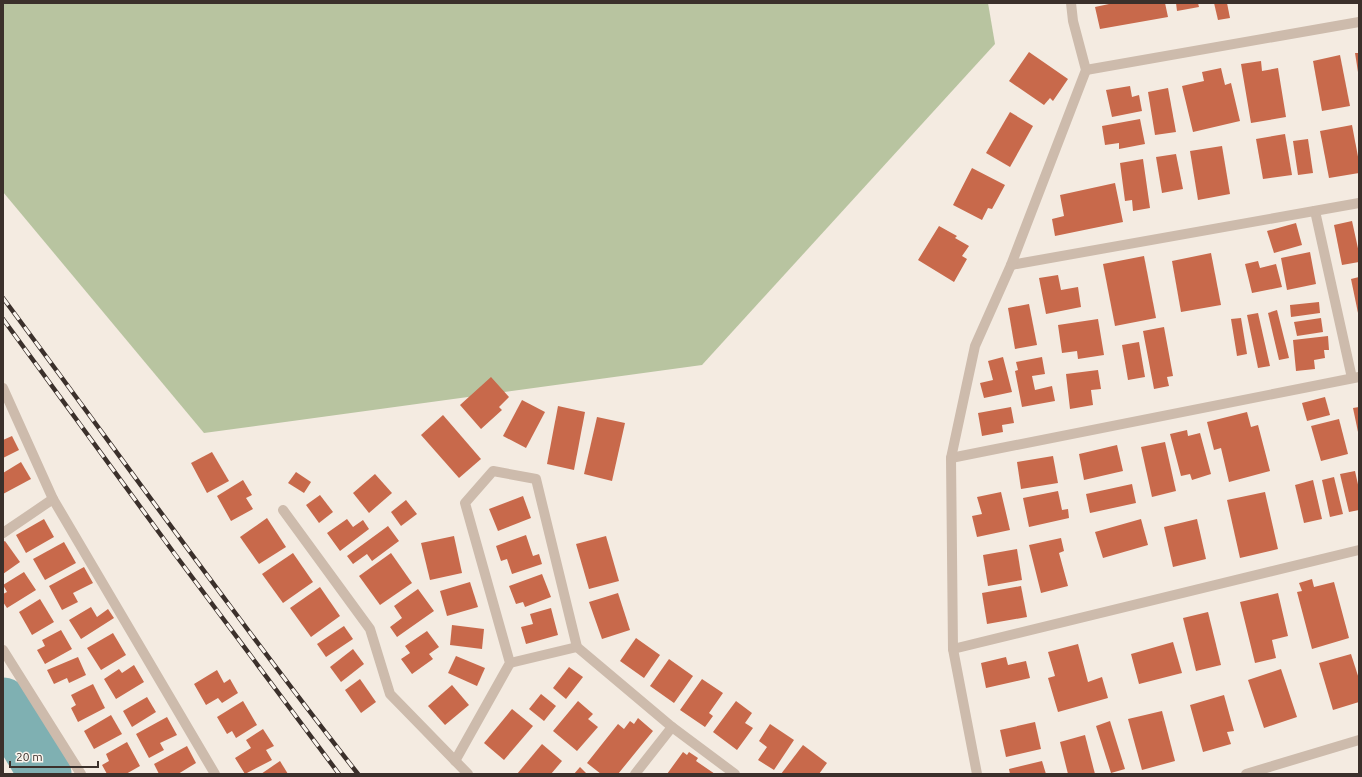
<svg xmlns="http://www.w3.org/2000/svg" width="1362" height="777" font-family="Ubuntu,sans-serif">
<rect width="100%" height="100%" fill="#f4ebe1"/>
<polygon fill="#b8c4a0" points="3,3 988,3 995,44 702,365 204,433 3,192"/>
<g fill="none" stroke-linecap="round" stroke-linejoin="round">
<polyline stroke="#7fb0b2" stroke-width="53" points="3,704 45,774"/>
</g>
<g fill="#c8694b">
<polygon points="1109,3 1165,3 1168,17 1100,29 1095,7 1109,4"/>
<polygon points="1176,3 1198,3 1199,7 1177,11"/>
<polygon points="1214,3 1227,3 1230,18 1218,20"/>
<polygon points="1029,52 1068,79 1053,101 1050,98 1044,105 1009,81"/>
<polygon points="1355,53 1359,53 1359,72 1358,72"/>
<polygon points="1340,55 1350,106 1322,111 1313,61"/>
<polygon points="1261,61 1262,71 1278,68 1286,117 1251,123 1241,64"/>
<polygon points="1221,68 1225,85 1231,83 1240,121 1193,132 1182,86 1204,81 1202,72"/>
<polygon points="1130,86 1132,97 1139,95 1142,111 1112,117 1106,90"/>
<polygon points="1168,88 1176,132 1155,135 1148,92"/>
<polygon points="1010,112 1033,126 1010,167 986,153"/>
<polygon points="1140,119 1145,144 1119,149 1119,143 1105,145 1102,126"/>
<polygon points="1352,125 1359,162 1359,173 1329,178 1320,131"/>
<polygon points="1285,134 1292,175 1263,179 1256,139"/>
<polygon points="1308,139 1313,173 1298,175 1293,141"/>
<polygon points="1222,146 1230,194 1198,200 1190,151"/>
<polygon points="1176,154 1183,189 1162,193 1156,157"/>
<polygon points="1143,159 1150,208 1133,211 1132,200 1125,201 1120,163"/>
<polygon points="972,168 1005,185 992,209 988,208 982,220 953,205"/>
<polygon points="1115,183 1123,222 1055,236 1052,219 1064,216 1060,195"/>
<polygon points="1352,221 1359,253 1359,262 1342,265 1334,225"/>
<polygon points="1296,223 1302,245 1274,253 1267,231"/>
<polygon points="939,226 957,236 955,238 969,246 962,256 967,259 954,282 918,260"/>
<polygon points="1310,252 1316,284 1287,290 1281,258"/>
<polygon points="1211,253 1221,305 1181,312 1172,261"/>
<polygon points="1144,256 1156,318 1115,326 1103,264"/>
<polygon points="1258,261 1260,268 1276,264 1282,287 1252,293 1245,264"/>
<polygon points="1058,275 1061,290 1078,287 1081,307 1046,314 1039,278"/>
<polygon points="1359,277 1359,312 1358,313 1351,279"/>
<polygon points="1319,302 1320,313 1291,317 1290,305"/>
<polygon points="1029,304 1037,345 1015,349 1008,308"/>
<polygon points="1277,310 1289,358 1279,360 1268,313"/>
<polygon points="1258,313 1270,366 1258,368 1247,315"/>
<polygon points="1241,318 1247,354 1237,356 1231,319"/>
<polygon points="1321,318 1323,332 1297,336 1294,322"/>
<polygon points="1098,319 1104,355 1078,359 1077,351 1062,353 1058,325"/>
<polygon points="1164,327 1173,376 1167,377 1169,386 1154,389 1143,331"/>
<polygon points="1328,336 1329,350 1324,350 1325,358 1314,360 1315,369 1296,371 1293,340"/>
<polygon points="1139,342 1145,377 1128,380 1122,345"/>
<polygon points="1003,357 1012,392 984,398 980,383 993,380 988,361"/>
<polygon points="1042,357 1045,374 1032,376 1035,390 1052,386 1055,401 1022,407 1015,371 1018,370 1016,362"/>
<polygon points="1098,370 1101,389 1091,390 1093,405 1070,409 1066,374"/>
<polygon points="491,377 509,397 499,407 502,410 481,429 460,405"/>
<polygon points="1325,397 1330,415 1307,421 1302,403"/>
<polygon points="522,400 545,412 526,448 503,436"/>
<polygon points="558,406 585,412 574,470 547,464"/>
<polygon points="1011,407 1014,423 1002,425 1003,432 982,436 978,413"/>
<polygon points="1359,407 1359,432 1358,432 1353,408"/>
<polygon points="1247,412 1251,427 1258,425 1270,471 1229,482 1221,448 1214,450 1207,422"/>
<polygon points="443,415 481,459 459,478 421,435"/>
<polygon points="597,417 625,423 612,481 584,474"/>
<polygon points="1339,419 1348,454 1321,461 1311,426"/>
<polygon points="1187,430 1188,436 1200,433 1211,474 1192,480 1190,474 1181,476 1170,434"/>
<polygon points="12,436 19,450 3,458 3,440"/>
<polygon points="1165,442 1176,491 1152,497 1141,447"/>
<polygon points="1117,445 1123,471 1084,480 1079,454"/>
<polygon points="212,452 229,481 207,493 191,463"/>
<polygon points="1053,456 1058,483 1021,489 1017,462"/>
<polygon points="21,462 31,479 3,494 3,473"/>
<polygon points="1355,471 1359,489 1359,510 1349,512 1340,474"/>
<polygon points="296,472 311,482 304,493 288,483"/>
<polygon points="375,474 392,493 369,513 353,493"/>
<polygon points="1334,477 1343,514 1330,517 1322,480"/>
<polygon points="243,480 252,495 246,498 253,509 231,521 217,496"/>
<polygon points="1313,480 1322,519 1304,523 1295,485"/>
<polygon points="1132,484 1136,503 1090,513 1086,494"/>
<polygon points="1058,491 1062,510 1068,509 1069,518 1029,527 1023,498"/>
<polygon points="1001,492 1010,530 977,537 972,516 982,514 977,497"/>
<polygon points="1265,492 1278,549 1240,558 1227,500"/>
<polygon points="320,495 333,512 319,523 306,505"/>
<polygon points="523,496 531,518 498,531 489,509"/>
<polygon points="406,500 417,514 401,526 391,512"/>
<polygon points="267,518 286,547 259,564 240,537"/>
<polygon points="44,519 54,537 26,553 16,535"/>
<polygon points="347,519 353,527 363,520 369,529 340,551 327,533"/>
<polygon points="1141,519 1148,545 1103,558 1095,532"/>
<polygon points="1197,519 1206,559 1173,567 1164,527"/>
<polygon points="388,526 399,541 372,561 367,554 353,564 347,556"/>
<polygon points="526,535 533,556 539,554 542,564 512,574 507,559 501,561 496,546"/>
<polygon points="454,536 462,573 430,580 421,543"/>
<polygon points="606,536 619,581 589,589 576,544"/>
<polygon points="1061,538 1064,551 1059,553 1068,586 1041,593 1029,545"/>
<polygon points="5,541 20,562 3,574 3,542"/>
<polygon points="64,542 76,563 45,580 33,559"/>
<polygon points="1017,549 1022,580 988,586 983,555"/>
<polygon points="293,553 313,582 283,603 262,574"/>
<polygon points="391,553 412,583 380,605 359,576"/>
<polygon points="84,567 93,583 73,593 78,602 62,610 49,586"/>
<polygon points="24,572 36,590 7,608 3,602 3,594 7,592 3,585"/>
<polygon points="542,574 551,597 525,607 523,602 516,604 509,586"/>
<polygon points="1312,579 1314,587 1334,582 1349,638 1312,649 1297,592 1302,591 1299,583"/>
<polygon points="470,582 478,607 447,616 440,591"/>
<polygon points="1021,586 1027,617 987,624 982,593"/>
<polygon points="320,587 340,616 311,637 290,608"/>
<polygon points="418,589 434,611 397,637 390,627 402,618 394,606"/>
<polygon points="618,593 630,630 602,639 589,602"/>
<polygon points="1278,593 1288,636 1272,640 1276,658 1255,663 1240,602"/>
<polygon points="40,599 54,622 32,635 19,612"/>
<polygon points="91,607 97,617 108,609 114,618 81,639 69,620"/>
<polygon points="551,608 558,635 526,644 521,627 533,624 530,614"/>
<polygon points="1208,612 1221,665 1196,671 1183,618"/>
<polygon points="452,625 484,629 482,649 450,645"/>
<polygon points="344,626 353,639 326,657 317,644"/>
<polygon points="61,630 72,649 45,664 37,650 45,646 42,640"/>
<polygon points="427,631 439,647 429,654 433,659 412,674 401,659 410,653 405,646"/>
<polygon points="113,633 126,655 101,670 87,648"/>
<polygon points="636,638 660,655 644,678 620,661"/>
<polygon points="1173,642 1182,673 1139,684 1131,654"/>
<polygon points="1078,644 1088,682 1102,677 1108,698 1058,712 1048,678 1055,676 1048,652"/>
<polygon points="353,649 364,664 341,682 330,667"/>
<polygon points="1351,654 1359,679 1359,702 1333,710 1319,663"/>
<polygon points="456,656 485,668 477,686 448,673"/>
<polygon points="78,657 86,675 69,683 67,678 54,684 47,670"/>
<polygon points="1006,657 1008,665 1026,661 1030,678 986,688 981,663"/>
<polygon points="669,659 693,676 674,703 650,686"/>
<polygon points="134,665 144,682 116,699 104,679 119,669 122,673"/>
<polygon points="569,667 583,677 566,699 553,688"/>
<polygon points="1281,669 1297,717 1264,728 1248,680"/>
<polygon points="217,670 224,683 230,679 238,693 222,703 218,698 206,705 194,684"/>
<polygon points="360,679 376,702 361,713 345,690"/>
<polygon points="702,679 723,693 709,713 713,716 705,727 680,710"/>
<polygon points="93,684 105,708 78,722 71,708 76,705 71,695"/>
<polygon points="452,685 469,705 445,725 428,706"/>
<polygon points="541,694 556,706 544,721 529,709"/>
<polygon points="1224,695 1234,731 1227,732 1231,744 1203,752 1190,705"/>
<polygon points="147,697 156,712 132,727 123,711"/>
<polygon points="243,701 257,725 236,738 232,731 227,734 217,717"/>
<polygon points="578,701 593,714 588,719 598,727 577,751 553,731"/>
<polygon points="736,701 752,713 745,723 753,728 737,750 713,732"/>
<polygon points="512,709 533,726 504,760 484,743"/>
<polygon points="1162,711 1175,761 1142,770 1128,719"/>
<polygon points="111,715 122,734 94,749 84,731"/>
<polygon points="167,717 177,735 160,743 164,750 149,758 136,734"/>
<polygon points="638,718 653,731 618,774 601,774 587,763 618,724 624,729 630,721 634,724"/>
<polygon points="1110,721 1125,769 1111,773 1096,726"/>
<polygon points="1035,722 1041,749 1006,757 1000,730"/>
<polygon points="770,724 794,740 774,770 758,760 767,747 759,741"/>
<polygon points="263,729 274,746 266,750 272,760 245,774 235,758 251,748 246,740"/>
<polygon points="1085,735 1095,774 1068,774 1060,742"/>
<polygon points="127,742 140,766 126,774 107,774 102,765 109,761 106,754"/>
<polygon points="542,744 562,761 551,774 517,774"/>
<polygon points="803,745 827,763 819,774 781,774"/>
<polygon points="187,746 196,763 178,774 159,774 154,764"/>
<polygon points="683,752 687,755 689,752 698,758 696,761 715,774 667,774"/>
<polygon points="280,761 288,774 261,774"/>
<polygon points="1042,761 1046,774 1010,774 1009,769"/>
<polygon points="580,767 587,774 574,774"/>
</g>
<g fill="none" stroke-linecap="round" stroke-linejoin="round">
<g stroke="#cdbbac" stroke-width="10">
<polyline points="1086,70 1359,22"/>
<polyline points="1315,211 1352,378"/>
<polyline points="1011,265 1359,203"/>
<polyline points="3,388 53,499 215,774"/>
<polyline points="951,458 1359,377"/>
<polyline points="283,510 370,629 390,694 468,774"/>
<polyline points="3,533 53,499"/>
<polyline points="953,649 1359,550"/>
<polyline points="3,650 81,774"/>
<polyline points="510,663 577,647"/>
<polyline points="455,761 510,663 465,503 493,471 536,479 577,647 672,727"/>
<polyline points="635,774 672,727 735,774"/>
<polyline points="977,774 953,649 951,458 975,346 1011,265 1086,70 1073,21 1071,3"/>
<polyline points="1246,774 1359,740"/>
</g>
<g stroke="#3b302b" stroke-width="4.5">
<g id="rail">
<path d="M3,298c118,159 233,320 355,476"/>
<polyline points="3,319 174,553 339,774"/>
</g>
</g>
<use href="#rail" stroke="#fbf5ee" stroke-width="3" stroke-dasharray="9" stroke-linecap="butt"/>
</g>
<rect width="1362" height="777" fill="none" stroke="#3b302b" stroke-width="8"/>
<path d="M10 761v6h88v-6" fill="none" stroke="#3b302b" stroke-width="2"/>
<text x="16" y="761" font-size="12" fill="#3b302b" stroke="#fbf5ee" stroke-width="3" paint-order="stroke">20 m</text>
</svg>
